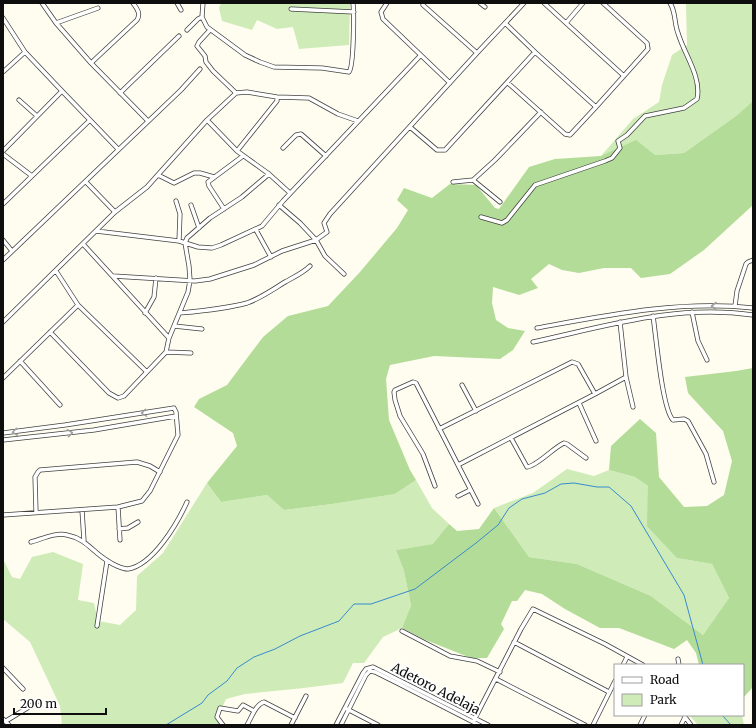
<svg xmlns="http://www.w3.org/2000/svg" width="756" height="728" font-family="Merriweather,serif">
<style>
.green{fill:#cfebb8}
.forest{fill:#b2dc97}
.lines{fill:none;stroke-linecap:round;stroke-linejoin:round}
.stream{stroke:#388bd0;stroke-width:1}
.minor-casing{stroke:#414141;stroke-width:5}
.minor{stroke:#fff;stroke-width:3.5}
.oneway{stroke:#9f9f9f}
.labels{text-anchor:middle;stroke-width:4;stroke-linejoin:round;paint-order:stroke}
.street-label{font-size:13px;fill:#0e0e0e;stroke:#fff}
</style>
<rect width="100%" height="100%" fill="#fffdef"/>
<path class="green" d="M221 3H350L349 45 299 49 293 27 277 29 257 20 252 30 222 21 219 8Z
M687 3H753V101L736 116 684 153 655 155 601 156 633 119 659 102 662 85 672 55 687 45 686 5Z
M567 469 594 476 609 470 635 477 648 486 677 558 712 564 729 598 703 635 651 596 577 564 529 557 494 508 533 493Z
M416 480 432 508 449 524 434 544 396 550 404 571 411 607 402 628 383 637 364 663H353L343 683 304 688 245 694 226 699 217 719 223 725H62L60 706 30 642 3 619V559L12 577 20 579 32 557 53 552 83 564 78 600 94 603 98 621 120 625 136 610 137 576 163 553 207 483 221 502 267 495 284 510 332 504 395 494Z
M689 715H742L744 725H698Z"/>
<path class="forest" d="M753 101V205L704 250 670 274 641 278 631 268H604L579 273 562 270 549 264 531 279 538 288 519 295 493 287 492 303 496 320 508 328 525 331 513 350 500 359 434 356 390 365 386 379 389 420 410 470 416 480 395 494 332 504 284 510 267 495 221 502 207 483 237 446 233 433 194 407 199 399 227 385 263 337 288 316 328 306 360 272 397 228 408 210 397 200 404 188 432 198 450 184 476 185 495 208 499 209 529 167 555 159 601 156 636 140 655 155 684 153 736 116Z
M753 368V687L743 698V665H699L696 653 687 640 674 649 619 628H600L565 609 542 594 525 590 517 601H512L501 624 504 629 487 658H471L423 639 402 628 411 606 404 571 396 550 433 544 449 524 457 531 479 529 494 508 529 557 577 564 651 596 703 635 729 598 712 564 677 558 647 526 648 486 635 477 609 470 611 446 640 419 656 433 659 477 684 507 707 506 724 495 732 461 723 431 688 393 685 377 736 371Z"/>
<g class="lines">
<path class="stream" d="M722 715 731 725
M166 725 202 703 208 695 227 681 237 668 254 657 275 649 300 636 339 621 354 604H371L415 589 476 543 498 525 509 508 522 499 545 493 561 484 574 483 597 487H609L631 506 684 595 703 665"/>
<defs>
<path id="minor" d="M42 3 56 23 91 63 148 121
M177 3 181 10
M203 3 202 17 207 27 245 55 260 62 274 67 322 68 349 72C354 66 354 13 353 3
M387 3 381 12 383 19 450 83
M480 3 485 7
M544 3 624 76
M423 5 477 53
M291 9 354 12
M3 18 25 52 62 91 118 149
M56 23 98 8
M505 23 535 52 596 107
M566 23 583 3
M187 30 198 19 202 17
M210 30 199 42 197 46 205 56 206 62 213 71 236 93
M91 63 137 20C141 13 137 9 133 3
M3 72 25 52
M508 83 565 134 570 135 596 107 648 49 647 43 603 3
M120 93 179 36
M19 100 37 116
M207 120 237 151 269 174 290 193
M410 127 437 150H445L535 52
M283 148 296 135 301 134 326 156
M3 151 62 91
M237 151 277 101V97
M3 154 32 176
M158 175 174 183 194 173H200L214 177
M473 180 500 202
M86 182 115 212
M453 182 473 180 495 160 541 112
M176 201 180 214 179 241
M3 204 90 120
M191 205 199 228
M279 205 300 223 316 240 325 256 344 274
M224 209 209 186 208 182 243 156
M481 217 502 223 507 220 535 185 605 161 612 158 620 148 618 141 627 135 645 116 684 108 697 99C702 77 684 54 678 33 674 23 676 12 670 3
M256 230 271 257
M96 231 179 241 198 247 212 248 221 245 262 226 283 201 420 56
M3 240 12 251
M3 260 181 90 200 69
M56 271 78 305 147 372
M113 276 195 281 210 279 254 265 282 251 316 240 327 232 324 223 330 214 477 53 524 3
M735 306 737 291 746 264 748 262 753 260
M692 312 698 341 707 360
M145 313 154 297 156 278
M180 313C202 311 225 309 247 303 261 298 272 290 285 282 294 277 303 273 310 266
M653 316C656 335 662 409 673 420L684 419 688 421 706 454 714 482
M3 322 115 212 147 187 207 120 236 93 247 92 277 97 309 98 338 114 358 121
M620 322 626 377 633 407
M174 326 202 329
M537 328C608 315 681 300 753 308
M50 332 109 393 118 398 124 396 166 352 169 338 83 244
M169 338 188 292 190 280 189 266 185 243 187 238 210 218 242 197 269 174
M533 342C607 326 676 304 753 315
M166 352 191 353
M20 361 60 405
M3 378 78 305
M462 385 476 411
M579 403 596 441
M439 429 572 362 578 364 595 394
M3 433 65 425 174 408 176 412 178 435 150 491 142 501 118 507 3 515
M511 438 527 467C537 466 553 448 564 443L567 444 586 458
M3 440 94 430 176 416
M458 465 595 394 626 377
M435 486 423 454 400 416 395 400 394 392 395 390 413 382 416 383 478 504
M458 496 470 490
M118 507 120 540
M82 510 84 541
M36 512 35 477 38 472 40 470 137 462 150 466 160 472
M119 529 128 528 138 522
M31 542C42 539 56 532 67 535 87 539 92 552 108 561 112 564 122 569 128 569 153 565 177 524 187 502
M97 626 107 561
M402 631 450 656 477 661 500 672
M514 642 609 692
M678 659 679 665
M623 665 627 657
M3 668 23 689
M496 679 585 725
M347 709 378 725
M685 717 691 725
M3 719 9 725
M6 721 37 702
M473 722 521 629 533 609 605 644 643 665
M223 725 217 717 220 708 238 711 243 705 254 711
M247 725C252 717 255 705 264 702L295 718
M291 725 306 696
M336 725 363 673 366 669 373 667 488 725
M341 725 366 675 370 671 375 672 397 683 479 725
M593 725 615 681
M640 725 645 715
M681 725 685 717 684 715"/>
</defs>
<use href="#minor" class="minor-casing"/>
<use href="#minor" class="minor"/>
</g>
<defs><path id="oneway-chevron" d="M-2-3.5L2.5 0L-2 3.5" fill="none" stroke-width="1.6" stroke-linecap="round" stroke-linejoin="round"/></defs>
<g class="oneway">
<use href="#oneway-chevron" transform="translate(714 306) rotate(-180)"/>
<use href="#oneway-chevron" transform="translate(144 413) rotate(171)"/>
<use href="#oneway-chevron" transform="translate(15 432) rotate(173)"/>
<use href="#oneway-chevron" transform="translate(70 433) rotate(-7)"/>
</g>
<g class="labels">
<g class="street-label">
<text transform="translate(436 688) rotate(27)" y="5">Adetoro Adelaja</text>
</g>
</g>
<rect width="756" height="728" fill="none" stroke="#0e0e0e" stroke-width="8"/>
<rect x="614" y="664" width="130" height="52" fill="#ffffff" stroke="#9f9f9f"/>
<rect x="622" y="677" width="20" height="6" fill="#ffffff" stroke="#9f9f9f"/>
<text x="650" y="684" font-size="12" fill="#0e0e0e">Road</text>
<rect x="622" y="694" width="20" height="12" fill="#cfebb8" stroke="#9f9f9f"/>
<text x="650" y="704" font-size="12" fill="#0e0e0e">Park</text>
<path d="M14 708v6h92v-6" fill="none" stroke="#0e0e0e" stroke-width="2"/>
<text x="20" y="708" font-size="12" fill="#0e0e0e" stroke="#ffffff" stroke-width="3" paint-order="stroke">200 m</text>
</svg>
